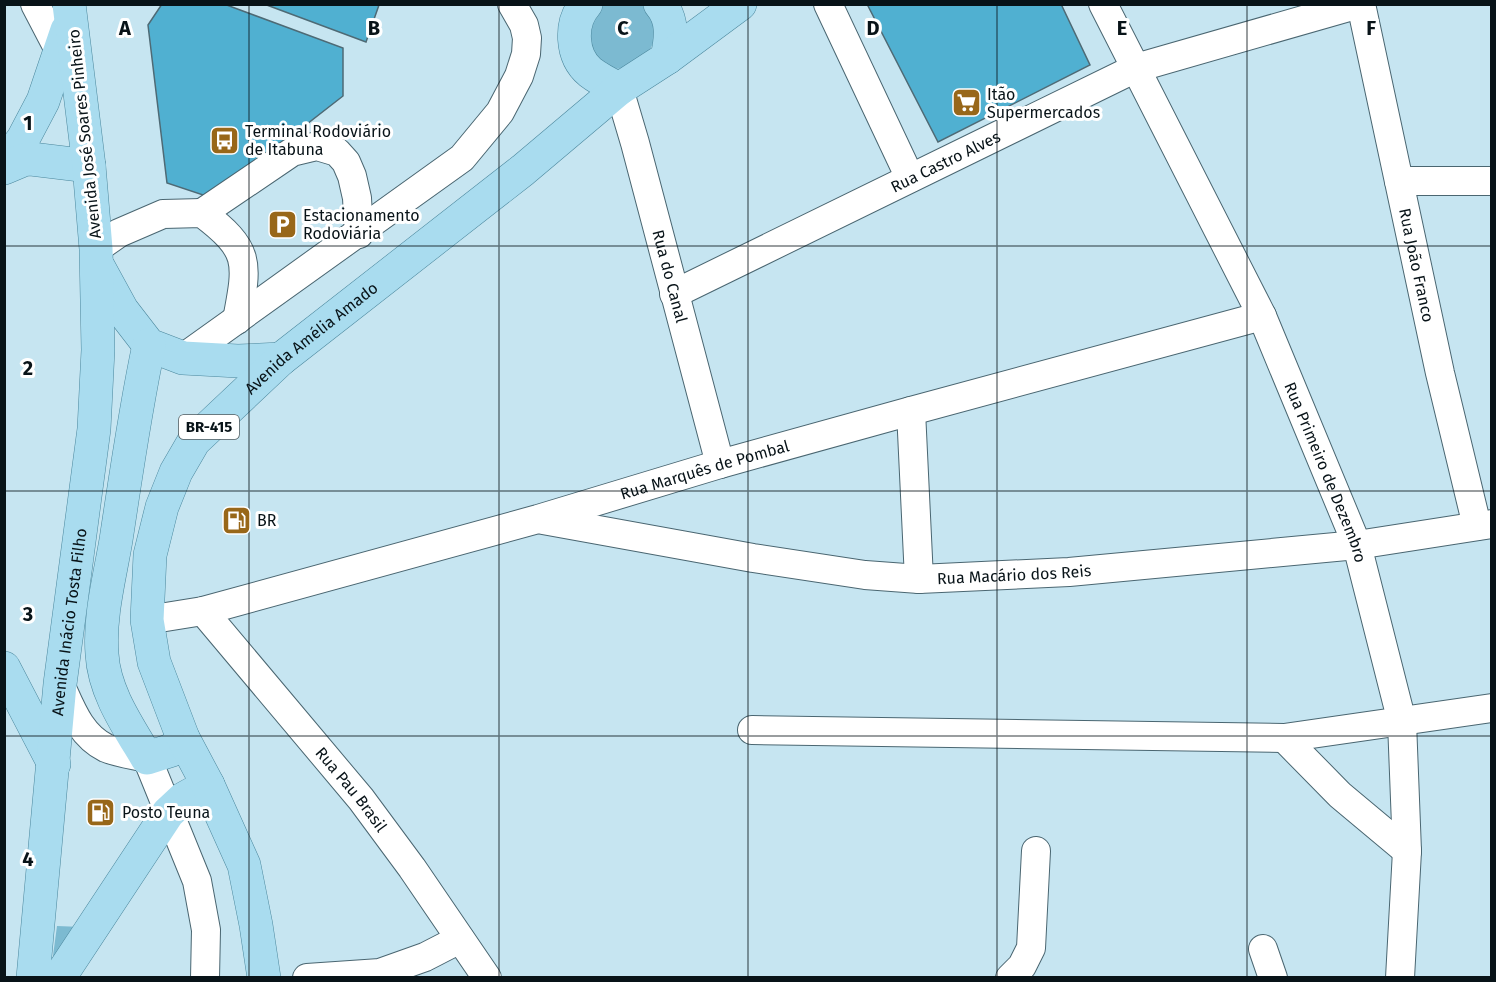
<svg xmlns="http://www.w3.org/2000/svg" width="1496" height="982" font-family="'Fira Sans',sans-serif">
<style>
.green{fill:#7cbad1}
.building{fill:#50b0d1;stroke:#4e6a75;stroke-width:1.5}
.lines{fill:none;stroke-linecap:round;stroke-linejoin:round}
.minor-casing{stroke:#4a6671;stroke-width:30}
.major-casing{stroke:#4b879d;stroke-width:34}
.minor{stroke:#fff;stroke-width:28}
.major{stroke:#a9dcef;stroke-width:33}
.grid{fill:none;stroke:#081318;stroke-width:1.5;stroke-opacity:0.55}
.labels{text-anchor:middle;stroke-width:6;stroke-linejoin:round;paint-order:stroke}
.shield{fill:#fff;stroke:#525a5d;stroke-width:1.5}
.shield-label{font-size:15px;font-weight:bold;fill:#081318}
.poi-label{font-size:16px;fill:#081318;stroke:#fff;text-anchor:start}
.street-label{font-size:16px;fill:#081318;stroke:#fff}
.grid-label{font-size:20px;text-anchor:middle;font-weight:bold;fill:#081318;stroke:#fff;stroke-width:6;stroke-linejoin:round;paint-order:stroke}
</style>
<rect width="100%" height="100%" fill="#c6e5f1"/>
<path class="green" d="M597 5H643C679 35 630 89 598 61 591 54 588 36 585 26Z
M57 926 82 927 50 978Z"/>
<path class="building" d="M162 4H224L343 48V96L212 198 167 183 148 25Z
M264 4H376L379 5 366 42Z
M867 4H1061L1090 65 938 142Z"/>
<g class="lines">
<defs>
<g id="minor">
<path d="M35 4 59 50"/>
<path d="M828 4 910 178"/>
<path id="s1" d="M1103 4 1262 316 1357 545 1402 722 1407 851 1400 978"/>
<path id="s2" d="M1361 4 1440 373 1477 526"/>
<path id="s3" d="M619 89 635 143 720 464"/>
<path d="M1399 181H1492"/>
<path d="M202 213 292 152 317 146 337 152 346 162 352 176 357 198 359 234"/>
<path d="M96 249 119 233 163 214 202 213C251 250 248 262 237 320"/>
<path id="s4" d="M674 294 1136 68 1359 4"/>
<path d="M183 358 462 158 500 112 519 76 526 54 527 38 524 25 512 4"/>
<path d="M911 411 919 579"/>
<path id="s5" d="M543 520 753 558 865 575 919 579 1069 572 1357 545 1492 524"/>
<path id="s6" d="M203 611 361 799 412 868 487 978"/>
<path id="s7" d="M147 620 203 611 538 519 720 464 911 411 1262 316"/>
<path d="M60 684C71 708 80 735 106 748 118 753 134 755 147 758L197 881 206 930 205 978"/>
<path d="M752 730 1284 738 1492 708"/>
<path d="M1284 738 1340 795 1407 851"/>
<path d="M1263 949 1273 978"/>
<path d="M307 978 380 973 425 957 460 939"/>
<path d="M1010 978 1022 966 1031 948 1036 851"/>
</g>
<g id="major">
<path d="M586 4C569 23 571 56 590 72 599 79 609 84 619 89"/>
<path d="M660 4C674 20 671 39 667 58"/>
<path d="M4 164 23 139 43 101 67 30"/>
<path d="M4 168 23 160 31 159 89 166"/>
<path d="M99 268 122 310 149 345 183 358 238 361 281 359"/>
<path d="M149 345C135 410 126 475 116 540 110 576 99 616 102 654 104 692 128 726 147 758L172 750 183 738"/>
<path d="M4 668 54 764"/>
<path id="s8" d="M33 978 60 684 94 429 98 350 96 249 89 166 69 4"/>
<path d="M59 978 168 813 183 799 208 785"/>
<path id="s9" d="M264 978 256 925 244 865 208 785 183 738 154 662 147 620 150 555 162 507 176 472 194 441 281 359 523 170 619 89 667 58 740 4"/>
</g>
</defs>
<use href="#minor" class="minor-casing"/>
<use href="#major" class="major-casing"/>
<use href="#minor" class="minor"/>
<use href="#major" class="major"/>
</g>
<path class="grid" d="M249 4V978M499 4V978M748 4V978M997 4V978M1247 4V978M4 246H1492M4 491H1492M4 736H1492"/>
<defs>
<symbol id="supermarket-square" viewBox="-11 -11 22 22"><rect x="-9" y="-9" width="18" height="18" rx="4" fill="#986719" stroke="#fff"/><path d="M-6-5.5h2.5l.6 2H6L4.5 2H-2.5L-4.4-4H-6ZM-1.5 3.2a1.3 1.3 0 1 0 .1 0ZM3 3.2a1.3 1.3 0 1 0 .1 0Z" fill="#fff"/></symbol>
<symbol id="bus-square" viewBox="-11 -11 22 22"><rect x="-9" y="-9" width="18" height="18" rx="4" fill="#986719" stroke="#fff"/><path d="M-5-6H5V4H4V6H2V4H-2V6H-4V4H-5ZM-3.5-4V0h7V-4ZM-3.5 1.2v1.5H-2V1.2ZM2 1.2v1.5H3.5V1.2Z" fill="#fff"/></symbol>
<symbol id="parking-square" viewBox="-11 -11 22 22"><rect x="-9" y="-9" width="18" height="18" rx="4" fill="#986719" stroke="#fff"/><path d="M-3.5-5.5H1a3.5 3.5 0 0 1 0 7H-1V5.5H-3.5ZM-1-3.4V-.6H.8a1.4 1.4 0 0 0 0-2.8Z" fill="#fff"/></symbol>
<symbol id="fuel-square" viewBox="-11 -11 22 22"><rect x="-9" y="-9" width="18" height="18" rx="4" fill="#986719" stroke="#fff"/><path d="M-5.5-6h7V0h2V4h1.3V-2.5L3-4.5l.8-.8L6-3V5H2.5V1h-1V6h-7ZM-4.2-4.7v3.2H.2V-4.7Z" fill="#fff"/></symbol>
</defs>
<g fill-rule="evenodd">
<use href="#supermarket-square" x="950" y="86" width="33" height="33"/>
<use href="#bus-square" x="208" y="124" width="33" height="33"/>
<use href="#parking-square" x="266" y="208" width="33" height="33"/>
<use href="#fuel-square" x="220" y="504" width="33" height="33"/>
<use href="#fuel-square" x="84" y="796" width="33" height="33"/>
</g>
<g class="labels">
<rect class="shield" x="179" y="415" width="60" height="24" rx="4.5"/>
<g class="shield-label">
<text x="209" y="432">BR-415</text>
</g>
<g class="poi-label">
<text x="987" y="100">Itão<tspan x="987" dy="18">Supermercados</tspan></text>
<text x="245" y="137">Terminal Rodoviário<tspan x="245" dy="18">de Itabuna</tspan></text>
<text x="303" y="221">Estacionamento<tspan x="303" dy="18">Rodoviária</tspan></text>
<text x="257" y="526">BR</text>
<text x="122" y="818">Posto Teuna</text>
</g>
<g class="street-label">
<text transform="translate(84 134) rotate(-96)" y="6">Avenida José Soares Pinheiro</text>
<text dy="6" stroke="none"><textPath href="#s4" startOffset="302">Rua Castro Alves</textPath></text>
<text dy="6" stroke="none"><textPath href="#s2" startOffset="267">Rua João Franco</textPath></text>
<text dy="6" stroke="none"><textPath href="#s3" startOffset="194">Rua do Canal</textPath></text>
<text dy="6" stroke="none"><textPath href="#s9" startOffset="724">Avenida Amélia Amado</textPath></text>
<text dy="6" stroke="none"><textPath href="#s7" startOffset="578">Rua Marquês de Pombal</textPath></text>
<text dy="6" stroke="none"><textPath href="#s1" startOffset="519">Rua Primeiro de Dezembro</textPath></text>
<text dy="6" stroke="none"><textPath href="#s5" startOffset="476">Rua Macário dos Reis</textPath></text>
<text dy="6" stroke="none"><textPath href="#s8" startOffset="358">Avenida Inácio Tosta Filho</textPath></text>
<text dy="6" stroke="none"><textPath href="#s6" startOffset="232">Rua Pau Brasil</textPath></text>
</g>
</g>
<g class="grid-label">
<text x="125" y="35">A</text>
<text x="374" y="35">B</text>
<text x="623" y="35">C</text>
<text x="873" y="35">D</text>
<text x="1122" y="35">E</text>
<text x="1371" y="35">F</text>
<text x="28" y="130">1</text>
<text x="28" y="375">2</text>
<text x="28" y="621">3</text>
<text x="28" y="866">4</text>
</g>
<rect width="1496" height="982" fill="none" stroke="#081318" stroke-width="12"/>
</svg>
